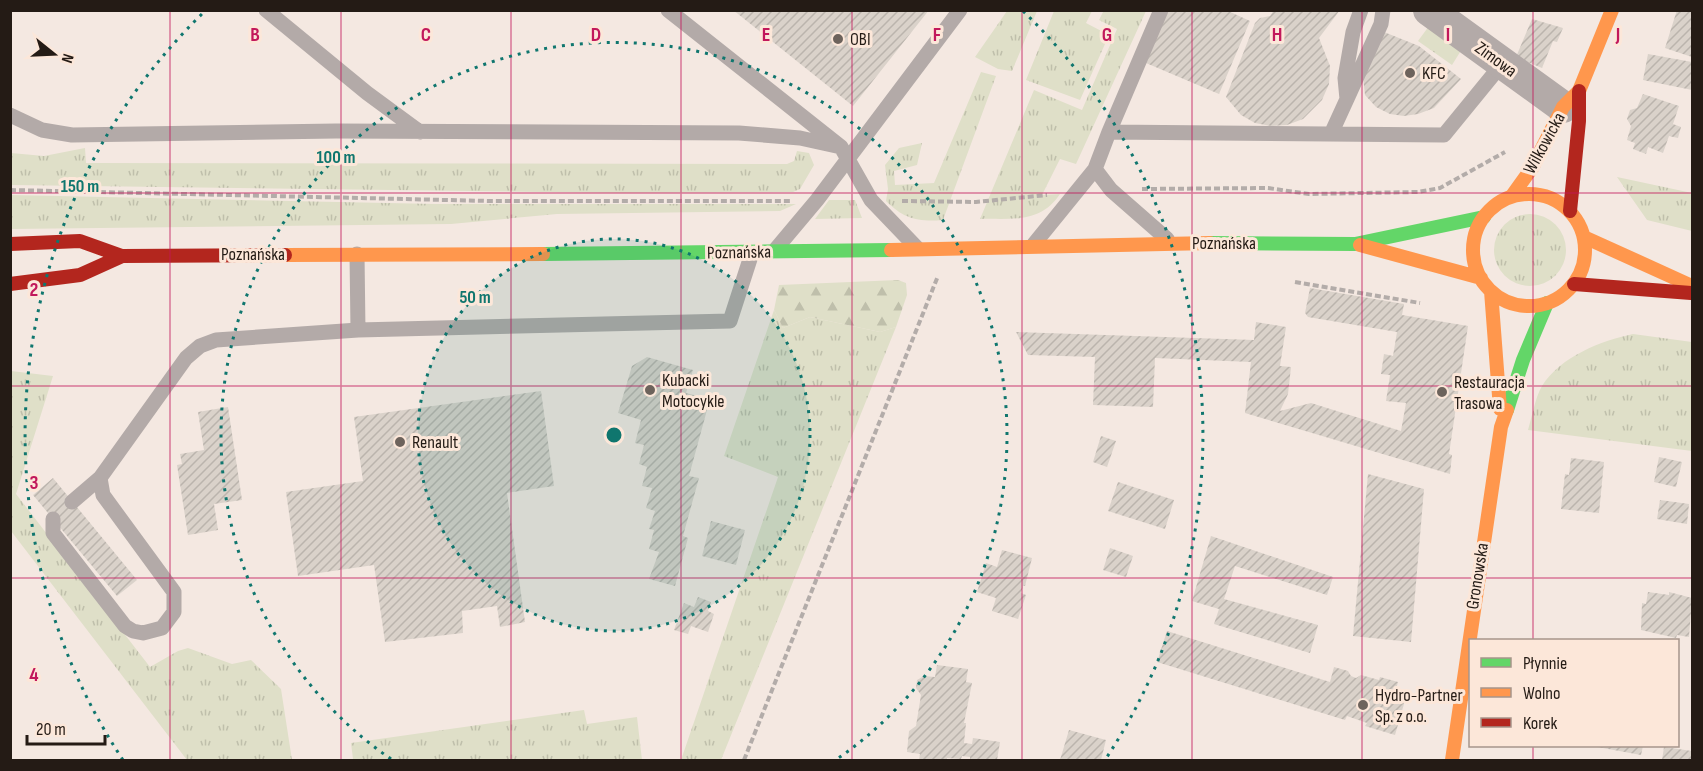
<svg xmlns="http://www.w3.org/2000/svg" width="1703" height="771" font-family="'Sofia Sans Condensed',sans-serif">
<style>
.grass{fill:url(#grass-tufts)}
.forest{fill:url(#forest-firs)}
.building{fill:url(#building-hatch)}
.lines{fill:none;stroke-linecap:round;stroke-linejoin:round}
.path{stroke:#b3aca9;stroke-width:4;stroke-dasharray:6 3;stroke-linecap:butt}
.lane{stroke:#b3aaa8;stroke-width:15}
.street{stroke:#b3aaa8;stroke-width:32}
.fast{stroke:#63d668;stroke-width:14}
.slow{stroke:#ff974d;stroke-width:14}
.jam{stroke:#b3261e;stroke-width:14}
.grid{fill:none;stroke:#c2185b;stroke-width:1.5;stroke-opacity:0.55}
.ring{fill:none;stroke:#0f766e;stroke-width:3;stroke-dasharray:3 6}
.poi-dot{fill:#6d635c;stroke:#fce7d9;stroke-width:2}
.labels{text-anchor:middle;stroke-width:6;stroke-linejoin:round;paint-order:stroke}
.poi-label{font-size:18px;fill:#241b15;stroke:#fce7d9;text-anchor:start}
.street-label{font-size:18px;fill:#241b15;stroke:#fce7d9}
.grid-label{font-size:20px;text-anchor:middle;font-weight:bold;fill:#c2185b;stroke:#fce7d9;stroke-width:6;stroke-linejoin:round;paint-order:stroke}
.centre{fill:#0f766e;stroke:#fce7d9;stroke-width:3}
.ring-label{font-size:18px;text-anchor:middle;font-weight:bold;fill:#0f766e;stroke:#fce7d9;stroke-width:6;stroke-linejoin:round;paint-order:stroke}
</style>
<defs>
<pattern id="grass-tufts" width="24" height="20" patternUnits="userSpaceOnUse" patternTransform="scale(1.5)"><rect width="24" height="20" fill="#dfdfc8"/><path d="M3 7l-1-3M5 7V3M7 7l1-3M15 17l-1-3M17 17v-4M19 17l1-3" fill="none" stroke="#bfbfab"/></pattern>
<pattern id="forest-firs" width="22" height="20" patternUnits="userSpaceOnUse" patternTransform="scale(1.5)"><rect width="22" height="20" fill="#dfdfc8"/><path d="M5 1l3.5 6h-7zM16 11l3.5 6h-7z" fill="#bfbfab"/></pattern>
<pattern id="building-hatch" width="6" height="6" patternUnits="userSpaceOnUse" patternTransform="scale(1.5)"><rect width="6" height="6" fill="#dad2ca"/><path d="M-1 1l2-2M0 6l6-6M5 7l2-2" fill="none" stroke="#bbb4ad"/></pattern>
</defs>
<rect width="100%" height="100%" fill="#f4e8e1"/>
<path class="grass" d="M1104 10 1146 11 1076 164 1060 159 1042 195 1060 194C1040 224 1012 218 980 219L1034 90 1082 110 1117 29 1099 20Z
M1007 11H1037L1012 71 998 69 975 57Z
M1054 11H1092L1086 23 1109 35 1080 100 1026 80Z
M1429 26 1462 49 1452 65 1418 41Z
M981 72 996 76 943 220C918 222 904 219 886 201L888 189 885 165 899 148 922 143 917 165 894 171 895 185 934 183Z
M85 148 86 163 787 164 794 161 797 151 809 153 814 165 800 189 793 192 619 193 11 185V153L44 156Z
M1617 177 1692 193V231L1647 220Z
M11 195 436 204H796L780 211 557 214 451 224 11 229Z
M829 200H855L862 218 815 219Z
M1494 250a36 36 0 1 1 72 0a36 36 0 1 1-72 0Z
M774 310 783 328 810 317 880 332 896 327 721 760H681L778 477 724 456Z
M1633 334 1692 342V451L1528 430C1532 417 1535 398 1542 386 1561 356 1601 341 1633 334Z
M11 371 53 376 16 494 150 667 178 651 188 648 232 664 251 660 281 689 292 760H187L11 531Z
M584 710 587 724 637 717 642 760H331L353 759 351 743Z"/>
<path class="forest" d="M898 280 906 283 907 295 896 327 880 332 810 317 783 328 774 310 779 285Z"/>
<path class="building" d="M733 10H929L853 106Z
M1168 10H1226L1250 21 1219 94 1146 63Z
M1274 10H1340L1319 38 1330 66 1329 84 1322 100 1303 119 1287 125 1271 126 1255 123 1241 115 1226 97 1255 23 1260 18 1270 16Z
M1677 10 1692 12V57L1665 48Z
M1532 19 1563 28 1557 42 1553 41 1542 68 1516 57Z
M1384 32 1419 46 1461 79 1434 108 1418 114 1404 116 1390 114 1376 107 1365 95 1363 77Z
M1648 54 1692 62V90L1643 80Z
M1643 94 1679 106 1673 124 1681 127 1678 138 1669 136 1663 153 1648 147 1646 154 1633 149 1635 143 1627 140 1631 126 1627 119 1630 110 1637 108Z
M1310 288 1404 304 1402 315 1468 326 1449 454 1452 455 1450 474 1245 413 1251 362 1155 358 1153 407 1093 405 1095 357 1028 355 1016 332 1254 340 1256 322 1286 327 1280 366 1291 367 1288 394 1280 411 1311 403 1401 431 1406 403 1386 401 1390 375 1381 374 1384 354 1393 356 1397 332 1308 317 1305 313Z
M647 357 693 370 686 393 710 399 689 476 699 478 683 536 688 538 675 586 649 579 659 552 649 549 654 530 649 529 655 511 646 508 652 488 642 486 647 467 639 464 644 445 635 443 641 420 618 413 632 366Z
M541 391 554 486 507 493 525 622 500 627 497 606 462 611 463 633 385 642 374 565 298 576 286 492 363 481 354 417Z
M228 407 242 500 214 504 218 530 188 535 177 465 182 464 180 454 204 450 198 412Z
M1101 436 1116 441 1107 467 1093 462Z
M1659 457 1682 462 1676 487 1654 482Z
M1571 458 1604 462 1599 513 1561 509 1565 474 1569 475Z
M1368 474 1424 489 1411 642 1353 636Z
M53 478 137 580 117 596 33 495Z
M1118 482 1174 500 1165 529 1108 511Z
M1660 500 1689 504 1687 524 1657 519Z
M711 521 745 530 736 565 702 556Z
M1211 536 1333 577 1327 595 1235 566 1224 599 1318 625 1310 653 1214 624 1219 609 1192 601Z
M1110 548 1133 556 1126 577 1103 570Z
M1002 550 1032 558 1025 586H1023L1021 593 1026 595 1018 619 992 611 996 598 977 592 986 563 997 567Z
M1648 592 1669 595V592L1692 598 1689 637 1677 635 1676 638 1641 630 1642 603 1646 604Z
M698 597 711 602 708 611 714 614 708 632 691 626 688 634 674 630 684 603 694 607Z
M1167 631 1330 682 1334 667 1348 671 1351 676 1356 678 1361 675 1379 680 1380 677 1398 682 1395 693 1406 697 1395 735 1365 726 1367 723 1347 716 1345 720 1157 662Z
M937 665 968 669 966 682 972 683 964 723H966L964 743 972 744 973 738 1000 742 997 760H970V757L962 756 961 759 947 758V760H919L920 754 907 752 909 731 916 726 921 695 916 688 917 680 924 676 935 677Z
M1069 730 1106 740 1101 760H1060Z
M1592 746H1643L1641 755Z
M1664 747 1692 751V760H1662Z"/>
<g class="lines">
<path class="path" d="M1142 189 1268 188 1309 194 1418 192 1440 188 1505 152
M10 190 491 201H790
M902 201 976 202 1047 195
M1295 282 1420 303
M744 760 938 276"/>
<path class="lane" d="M266 10 367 93 420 132
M668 10 841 147 871 200 917 248
M1347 99 1381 24 1383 10
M10 115 42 130 72 135 336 131 739 133 800 138 841 147
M1109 132 1161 10
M1331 134 1347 99 1345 78 1353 32 1361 10
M1095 169 1111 190 1167 239
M1034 244 1095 169 1109 132 1444 135 1502 64
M775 250 817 200 960 10
M357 254 358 330
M72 502 100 478 186 358 200 346 216 340 358 330 730 321 752 253
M53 519V533L125 626 133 631 143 633 162 628 174 612V592L103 495 100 478"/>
<path class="street" d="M1429 10 1563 107"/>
<path class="fast" d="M1210 243 1355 244 1484 217
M543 254 891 250
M1507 410 1523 360 1547 303"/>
<path class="slow" d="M1473 250a56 56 0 1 1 112 0a56 56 0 1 1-112 0Z
M1511 197 1532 168 1563 107 1579 91 1612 10
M1584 237 1692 286
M1360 245 1481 278
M891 250 1210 243
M285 255 543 254
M1491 291 1500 409
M1452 760 1501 427 1507 410"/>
<path class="jam" d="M1570 211 1579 121V91
M10 244 80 241 122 256 285 255
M10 284 80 275 122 256
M1574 284 1691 293"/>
</g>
<path class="grid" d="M170 10V760M341 10V760M511 10V760M681 10V760M852 10V760M1022 10V760M1192 10V760M1362 10V760M1533 10V640M10 193H1692M10 386H1692M10 578H1692M1533 746V760"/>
<circle cx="614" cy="435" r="196" fill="#0f766e" fill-opacity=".12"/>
<g class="ring">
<circle cx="614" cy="435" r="196"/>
<path d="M391 759A393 393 0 1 1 837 759"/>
<path d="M123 760A589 589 0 0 1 205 11M1023 11A589 589 0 0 1 1105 760"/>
</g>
<g class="poi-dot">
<circle cx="838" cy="39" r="6"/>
<circle cx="1410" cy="73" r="6"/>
<circle cx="650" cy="390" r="6"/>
<circle cx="1442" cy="392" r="6"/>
<circle cx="400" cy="442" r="6"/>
<circle cx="1363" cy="705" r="6"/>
</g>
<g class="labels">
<g class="poi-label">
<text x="850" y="45">OBI</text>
<text x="1422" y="79">KFC</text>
<text x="662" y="386">Kubacki<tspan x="662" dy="21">Motocykle</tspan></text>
<text x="1454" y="388">Restauracja<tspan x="1454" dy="21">Trasowa</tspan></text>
<text x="412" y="448">Renault</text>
<text x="1375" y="701">Hydro-Partner<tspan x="1375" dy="21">Sp. z o.o.</tspan></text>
</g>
<g class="street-label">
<text transform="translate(1496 59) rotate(36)" y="6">Zimowa</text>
<text transform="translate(1544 143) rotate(-61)" y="6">Wilkowicka</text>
<text x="1224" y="249">Poznańska</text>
<text transform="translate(739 252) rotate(-1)" y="6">Poznańska</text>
<text x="253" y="260">Poznańska</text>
<text transform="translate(1477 576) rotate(-81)" y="6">Gronowska</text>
</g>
</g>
<g class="grid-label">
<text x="255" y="41">B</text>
<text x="426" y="41">C</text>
<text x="596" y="41">D</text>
<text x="766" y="41">E</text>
<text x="937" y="41">F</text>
<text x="1107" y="41">G</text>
<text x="1277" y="41">H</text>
<text x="1448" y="41">I</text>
<text x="1618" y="41">J</text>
<text x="34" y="296">2</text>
<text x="34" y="489">3</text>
<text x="34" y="681">4</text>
</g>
<circle cx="614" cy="435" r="9" class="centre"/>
<g class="ring-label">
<text x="336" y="163">100 m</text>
<text x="80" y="192">150 m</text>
<text x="475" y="303">50 m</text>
</g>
<rect width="1703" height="771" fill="none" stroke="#241b15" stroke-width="24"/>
<rect x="1469" y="639" width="210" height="108" fill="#fce7d9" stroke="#a6958b" stroke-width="1.5"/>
<rect x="1481" y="658" width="30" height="9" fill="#63d668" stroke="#a6958b" stroke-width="1.5"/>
<text x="1523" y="669" font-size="18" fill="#241b15">Płynnie</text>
<rect x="1481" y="688" width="30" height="9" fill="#ff974d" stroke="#a6958b" stroke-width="1.5"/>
<text x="1523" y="699" font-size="18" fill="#241b15">Wolno</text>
<rect x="1481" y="718" width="30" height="9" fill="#b3261e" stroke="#a6958b" stroke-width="1.5"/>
<text x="1523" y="729" font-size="18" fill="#241b15">Korek</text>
<g transform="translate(54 54) rotate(108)" stroke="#fce7d9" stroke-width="4.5" paint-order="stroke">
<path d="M0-4.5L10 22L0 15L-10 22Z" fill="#241b15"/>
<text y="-9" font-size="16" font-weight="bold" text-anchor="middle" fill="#241b15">N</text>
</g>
<path d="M27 735v9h78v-9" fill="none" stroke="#241b15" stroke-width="3"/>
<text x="36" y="735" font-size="18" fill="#241b15" stroke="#fce7d9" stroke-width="4.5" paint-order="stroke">20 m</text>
</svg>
